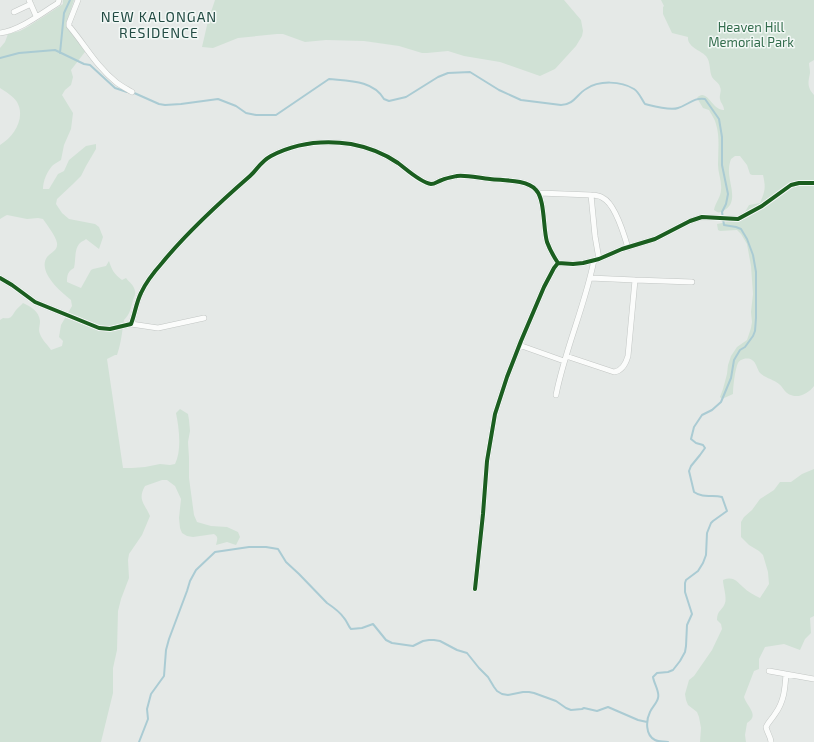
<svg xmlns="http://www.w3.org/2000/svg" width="814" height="742" font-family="'Exo 2',sans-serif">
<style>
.green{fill:#d0e1d5}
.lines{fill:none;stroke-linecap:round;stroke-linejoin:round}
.stream{stroke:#aacbd3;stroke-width:2}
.minor-casing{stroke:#c2c6c4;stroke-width:6}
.minor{stroke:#fbfcfb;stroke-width:5}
.cycleway-casing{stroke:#f3f8f6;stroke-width:6}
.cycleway{stroke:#1b5e20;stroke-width:4}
.labels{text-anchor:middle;stroke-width:3;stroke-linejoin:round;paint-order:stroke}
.park-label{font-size:13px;fill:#336d4d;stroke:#f3f8f6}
.neighbourhood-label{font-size:14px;letter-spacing:1px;fill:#224b43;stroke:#f3f8f6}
</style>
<rect width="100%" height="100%" fill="#e5e9e7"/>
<path class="green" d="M63 0H74L66 24C69 28 72 28 76 31 81 36 85 42 88 48L71 70 73 77 71 85 65 90 62 95 73 113 71 129 64 145 61 160C58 162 54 164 52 166 47 172 43 181 43 189H49L58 174 64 171 69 160 86 146 96 144V149L86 166 81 176 73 184 57 199 56 204 62 213 69 219 95 224 99 227 103 237 99 249 86 239C84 241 82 241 80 243 74 249 76 260 74 268 68 271 67 275 67 282L81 288 91 270 93 269 106 266 109 261C112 270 114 274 122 280L126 278C129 282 134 285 135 291 136 295 134 296 133 300 131 308 130 314 124 320 122 332 121 344 117 355H115L107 359 123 468H132L145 467 160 464 170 465 175 464C182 450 179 428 176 413L180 409 188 414 189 420 190 431 188 442 189 458V478L194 515 197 522 211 526 227 527 238 532 240 537 236 545 227 542 216 545C217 540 219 537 214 534L193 537 187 536 182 533 180 528 179 518 181 499 175 486 167 480H162L145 486C137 500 145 504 150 516L142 535 129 554 128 560 129 578 121 599 118 611 117 650 113 668V693L101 742H0V320L3 318C12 319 11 317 16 310 18 308 21 305 23 303 31 307 39 311 40 321 40 326 38 330 40 334 42 340 48 345 51 350L62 346 63 341 59 337 61 325 72 306 71 300C61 292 37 272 47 257 51 252 58 251 57 243 56 236 47 225 43 219L38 218 27 219 7 215 5 216 0 219V145C14 137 26 118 17 102 13 96 6 92 0 88V48L5 42 8 34 20 31 29 26 63 4Z
M215 0H564L581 20 583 31 582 36 576 46 555 69 540 76 500 62 464 56 448 51 427 53H422L399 46 364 41 326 40 305 42 283 34H277L238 38 213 48 202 47 208 21Z
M661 0H814V60L809 63C809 66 810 69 810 73 808 83 807 87 814 95V386C808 394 797 400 787 393 784 391 782 386 779 384 773 379 765 378 760 373 757 369 756 362 752 360 748 357 740 359 738 363 735 369 733 387 733 394L722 399 720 397 723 389 727 374 728 365 731 356 737 347 747 340 751 328 752 322 751 312 753 294 751 266 747 244 741 234 737 230 720 231 718 230 717 224 727 222 736 221 745 212 749 205 760 203C765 191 766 188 763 175H752L750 174 747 165 740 156H735L731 159C730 162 729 165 729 169 728 183 740 203 723 211 719 213 718 213 714 210 715 203 721 197 721 190 722 181 718 173 718 165 718 151 720 137 716 124 715 119 711 114 709 110L703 108 697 98C707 87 712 111 724 110 724 105 721 104 720 99 719 95 722 91 720 87 719 82 714 81 712 77 709 71 711 62 706 56 700 50 687 47 688 37L672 33 663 14V7L664 6Z
M814 469V616L810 618 811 633 805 639 800 650 784 644 765 647 759 659V669L754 671 744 697C747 707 760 715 747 723L745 735 746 742H700L701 728 699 717 697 712 688 705 686 700 685 694 689 680 694 676 712 650 722 629 721 624 717 620C717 610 723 610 725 603 727 597 723 586 723 580 734 576 736 581 743 587 748 592 754 595 760 598L769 584 768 572 763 555 759 551 749 545 741 537V522L744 517 752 510 760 499 774 490 780 482H791L802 474Z"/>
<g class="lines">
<path class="stream" d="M60 53 64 13 70 0
M0 58 19 53 55 50 84 64 90 65 115 88 127 92
M132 92 159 104 165 105 181 104 218 99 236 106 246 113 256 115H276L329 79C348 81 373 80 384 99L389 101 406 97 438 77 448 73 470 72 499 90 521 100 561 105C574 105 577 94 586 89 599 80 621 81 634 89 639 92 642 100 645 104 653 106 670 111 678 108 688 105 694 97 705 99L719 119 722 137V165L728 194 726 204 722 212 724 225 736 227 741 229 747 239 753 255 756 272V318L755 331 753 336 745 347 740 350 734 360 731 378 721 402 712 410 702 415 694 427 691 439 696 443 703 445 705 448 700 455 691 466 689 471 694 492C704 499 712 494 722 497L727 511 713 521 711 523 707 533 706 555 703 563 698 571 686 580 685 583V592L692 614 687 625 686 646 685 652 680 661 673 670 668 672 657 673 653 677C654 684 660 692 658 698 657 703 652 707 650 712 646 720 645 735 655 740 659 742 664 741 668 742
M139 742 148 719 147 709 151 694 164 676 166 650 169 639 187 591 190 581 196 570 215 552 249 547H266L278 549 286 562 299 574 327 603C333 607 340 612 344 618 347 621 348 626 351 629L362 628 373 624 386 640 392 643 413 646 423 641 429 640H434L440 641 457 650 467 653 479 668 488 677 494 687 497 691 502 694 508 695 523 692H529L534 693 556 701 566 708 571 710 582 709 584 708 597 711 608 707 638 720 647 722"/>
<defs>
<path id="minor" d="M29 0 36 16
M78 0 69 23V26C85 45 97 67 116 82 121 86 127 89 132 92
M14 12 31 4
M0 33C19 31 42 13 58 3L59 0
M539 193 591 195C595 195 599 195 603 198 615 204 624 234 628 248
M591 195 595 236 599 259
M0 278 12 285 35 302 99 328 110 329 131 324C135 314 136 303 141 293 146 282 154 272 162 263 188 231 219 203 250 176 258 169 260 162 271 156 296 143 324 140 351 144 367 147 385 154 398 163 406 169 421 183 431 184 435 184 438 181 442 180 446 178 452 177 457 176 467 175 479 178 490 179 499 180 510 180 520 182 525 183 532 185 536 190 545 199 543 228 547 242 550 250 554 257 558 263L573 264 583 263 599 259 622 249 655 239 690 221 702 217 738 219 762 206 791 185 799 183H814
M590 278 635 280 692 282
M131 324 158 328 204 318
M519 345 564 361
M566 356 614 372C622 371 626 363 628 356L635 280
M556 395C565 349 585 306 594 260
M475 589 483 514 487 461 495 414 507 377 521 341 544 287 554 268 558 263
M769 671 814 679
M771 742C771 737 767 733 766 727 768 722 772 719 775 714 784 702 785 689 786 674"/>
</defs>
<use href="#minor" class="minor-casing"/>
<use href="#minor" class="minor"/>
<defs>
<path id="cycleway" d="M0 278 12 285 35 302 99 328 110 329 131 324C135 314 136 303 141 293 146 282 154 272 162 263 188 231 219 203 250 176 258 169 260 162 271 156 296 143 324 140 351 144 367 147 385 154 398 163 406 169 421 183 431 184 435 184 438 181 442 180 446 178 452 177 457 176 467 175 479 178 490 179 499 180 510 180 520 182 525 183 532 185 536 190 545 199 543 228 547 242 550 250 554 257 558 263L573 264 583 263 599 259 622 249 655 239 690 221 702 217 738 219 762 206 791 185 799 183H814
M475 589 483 514 487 461 495 414 507 377 521 341 544 287 554 268 558 263"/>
</defs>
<use href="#cycleway" class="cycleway-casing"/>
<use href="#cycleway" class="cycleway"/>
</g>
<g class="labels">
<g class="park-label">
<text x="751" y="32">Heaven Hill<tspan x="751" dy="15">Memorial Park</tspan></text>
</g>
<g class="neighbourhood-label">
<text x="159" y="22">NEW KALONGAN<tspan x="159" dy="16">RESIDENCE</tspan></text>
</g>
</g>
</svg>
